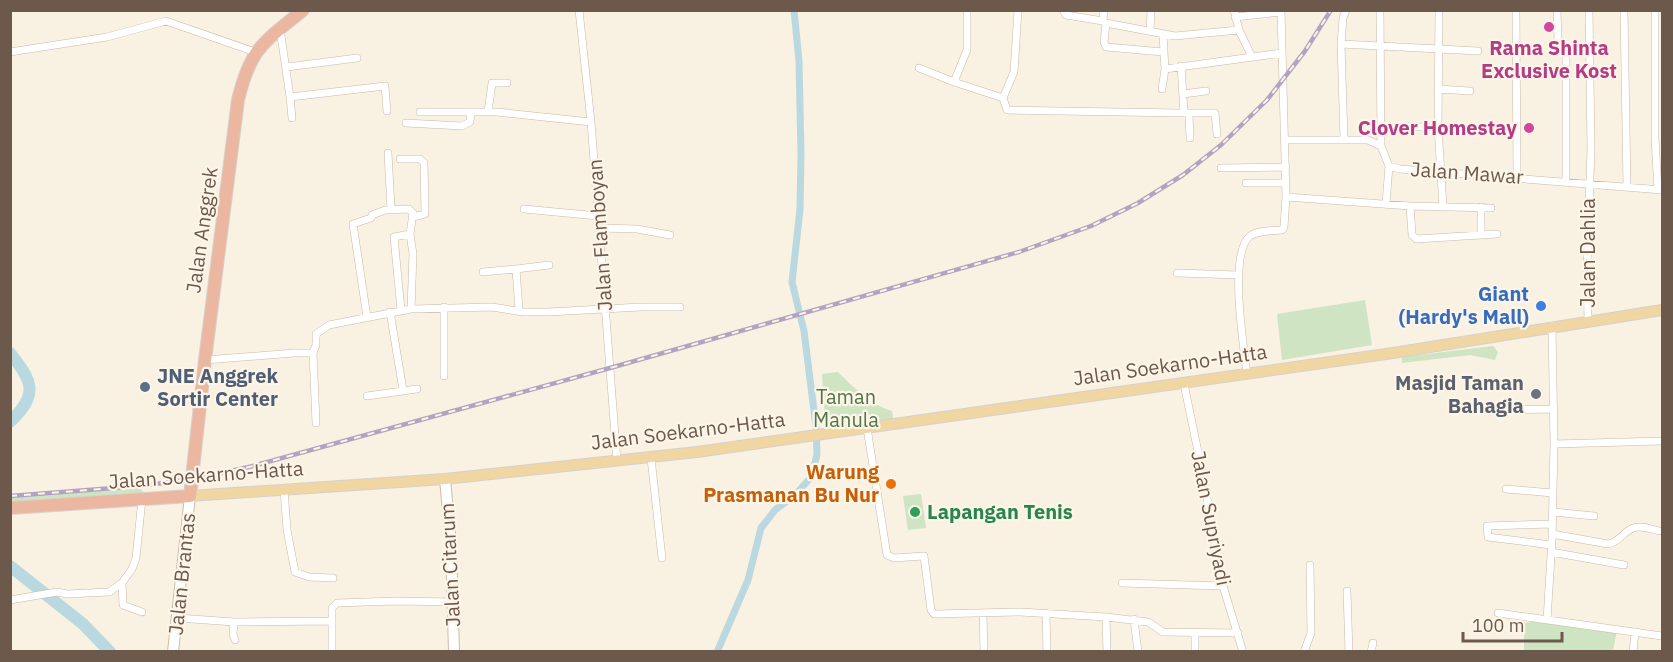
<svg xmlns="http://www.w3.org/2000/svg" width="1673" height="662" font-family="'IBM Plex Sans',sans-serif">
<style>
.green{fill:#cfe4c3}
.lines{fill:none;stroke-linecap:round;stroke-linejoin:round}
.canal{stroke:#bad8df;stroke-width:7}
.river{stroke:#bad8df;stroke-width:12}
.street-casing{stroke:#c7b9ab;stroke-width:8}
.secondary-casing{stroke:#cdbbab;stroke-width:12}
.primary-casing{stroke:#d6d1cd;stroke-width:12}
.highway-casing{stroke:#d6d1cd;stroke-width:14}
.street{stroke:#fff;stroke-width:7}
.secondary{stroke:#fff;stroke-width:10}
.primary{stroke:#f0d6a2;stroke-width:10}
.highway{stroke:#ebb7a1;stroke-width:12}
.rail-casing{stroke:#b4a3c0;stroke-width:4.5}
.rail{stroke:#fcf5e8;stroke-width:2;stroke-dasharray:7;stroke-linecap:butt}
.hotel-dot{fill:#d1479c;stroke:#fcf5e8;stroke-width:2}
.shop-dot{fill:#3f7fe0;stroke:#fcf5e8;stroke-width:2}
.service-dot{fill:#5c6f8a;stroke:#fcf5e8;stroke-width:2}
.worship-dot{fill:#6b7280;stroke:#fcf5e8;stroke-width:2}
.food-dot{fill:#e8710a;stroke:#fcf5e8;stroke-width:2}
.leisure-dot{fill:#2e9e5b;stroke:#fcf5e8;stroke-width:2}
.labels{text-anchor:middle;stroke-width:4.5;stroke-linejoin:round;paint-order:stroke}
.hotel-label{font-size:20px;font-weight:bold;fill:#b23c85;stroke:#fcf5e8}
.street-label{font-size:20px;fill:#6d594c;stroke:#fcf5e8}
.shop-label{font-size:20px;font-weight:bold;fill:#366cbe;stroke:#fcf5e8;text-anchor:end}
.service-label{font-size:20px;font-weight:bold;fill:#4e5e75;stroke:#fcf5e8;text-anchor:start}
.worship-label{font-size:20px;font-weight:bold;fill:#5b616d;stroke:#fcf5e8;text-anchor:end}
.park-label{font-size:20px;fill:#547749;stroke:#fcf5e8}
.food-label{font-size:20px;font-weight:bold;fill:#c56008;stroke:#fcf5e8;text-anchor:end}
.leisure-label{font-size:20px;font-weight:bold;fill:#27864d;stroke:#fcf5e8;text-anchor:start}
</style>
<rect width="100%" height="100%" fill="#f9f1e2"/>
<path class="green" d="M1365 300 1372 345 1282 360 1277 314Z
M1493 346 1498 352 1495 360 1470 355 1402 363V357Z
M838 372C854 388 871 405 892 411L894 424 826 433 822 374Z
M140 487 147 499 11 506V497Z
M921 494 926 528 908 530 903 496Z
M1547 620 1617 630 1613 651H1524V623Z"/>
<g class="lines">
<path class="canal" d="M717 652 748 580 761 528 775 510 796 494 812 476 817 454 816 427 804 331 792 282 800 209 801 154 799 61 794 10"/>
<path class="river" d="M10 353C33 382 39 394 10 422
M10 566 83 624 110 652"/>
<defs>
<path id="street" d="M579 10 591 122 617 461
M1063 10 1066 15 1103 21
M1104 10 1103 21 1106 23 1175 36 1239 30
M1234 10 1239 30 1252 57
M1281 10 1286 197 1410 206 1491 208
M1380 10 1381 146
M1439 10 1438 127 1443 207
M1516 10 1517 177
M1557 10 1558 40 1566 54V181
M1624 10 1627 187
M1655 10V138L1658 190
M1235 17 1281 12
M1106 23 1104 42 1106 47 1163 52
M280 29 290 97 385 86 387 111
M1150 31 1151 10
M1163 34 1165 69 1282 53
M1341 44 1478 51
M10 52 107 37 166 21 255 52
M287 67 357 58
M919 68 954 82 1003 98 1007 110 1179 113H1184L1181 66
M954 82 967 50V10
M1162 89 1165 69
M1438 89 1470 91
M1183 94 1206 91
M290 97 292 118
M1003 98 1014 72 1018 10
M420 112H497L591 122
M488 112 492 83H507
M1184 113H1215L1217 134
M1189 114 1190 138
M406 123 462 126 470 122 471 112
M1404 126 1478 130
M1344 139 1341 44 1343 18 1346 10
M1285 140H1368L1381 146 1389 166 1400 169 1662 190
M388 153 391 209
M400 159H420L424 163 425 214 413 217
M1221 168 1286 167
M1246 183H1286
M1386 203 1389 166
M1410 206 1412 235 1416 239 1497 234
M1481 207V235
M524 209 598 216
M599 228 637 229 670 235
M483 272 516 269
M1177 273 1238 275
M401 310 394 237 410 234
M519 310 516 269 549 265
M390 312 403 390
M367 317 353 224 371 218 372 215 385 210 409 209 413 213 410 234 413 254 411 309
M1588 321 1587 270 1591 148 1589 10
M313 353 316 423
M205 360 294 353H313L316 345V334L329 325 411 309 492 307 523 312H548L641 307H680
M1247 374C1244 348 1228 254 1250 236 1258 230 1272 231 1282 230L1284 227 1286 197
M444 376V307
M1184 384 1203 476 1223 586 1243 652
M367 396 417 389
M1492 410 1554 409
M867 428 887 555 894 558 924 556 931 610 934 614 1020 612 1106 617 1148 622 1163 632 1238 633
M1554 444 1662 441
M651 458 662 558
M284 489 287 530 295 572 309 577 333 578
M1506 489 1553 493
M1553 512 1594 516
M1552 534 1608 544C1620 542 1623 532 1633 528 1641 525 1651 529 1659 531
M1551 545 1488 537 1487 526 1552 524
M1551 552 1624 565
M122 583 123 605 142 612
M1122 583 1223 586
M1347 591 1349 652
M10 600 57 592 67 594 109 592 122 583 132 569 136 558 142 499
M983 613 984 652
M1046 613 1047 652
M1498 613 1662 636
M1106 617 1107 652
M178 618 234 622 332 621
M1134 619 1138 652
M1547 620 1552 540 1554 444 1552 326
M234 622 233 634 235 640
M332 652V608L337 603 396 601 454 602
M1195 652V634
M1304 652 1311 633 1310 565
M1371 652 1373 643
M1633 652 1635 632"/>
<path id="secondary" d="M445 479 451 544 454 652
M173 652 190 496"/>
<path id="primary" d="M190 496 445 479 697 452 1393 353 1662 310"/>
<path id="highway" d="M10 508 190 496 205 360 238 100C251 47 263 43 303 10"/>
</defs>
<use href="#street" class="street-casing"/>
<use href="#secondary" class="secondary-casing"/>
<use href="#primary" class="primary-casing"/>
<use href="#highway" class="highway-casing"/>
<use href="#street" class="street"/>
<use href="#secondary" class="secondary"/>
<use href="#primary" class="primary"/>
<use href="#highway" class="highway"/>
<defs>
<path id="rail" d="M10 496 140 486 193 479 249 467 610 368 1019 252 1091 226 1138 203 1183 175 1221 145 1267 100 1305 51 1331 10"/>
</defs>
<use href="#rail" class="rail-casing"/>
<use href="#rail" class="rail"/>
</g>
<g class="hotel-dot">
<circle cx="1549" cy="27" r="6"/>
<circle cx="1529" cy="128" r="6"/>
</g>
<circle class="shop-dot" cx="1541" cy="306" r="6"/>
<circle class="service-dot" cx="145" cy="387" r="6"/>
<circle class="worship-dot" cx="1536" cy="394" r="6"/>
<circle class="food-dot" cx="891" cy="484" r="6"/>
<circle class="leisure-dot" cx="915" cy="512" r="6"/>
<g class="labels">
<g class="hotel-label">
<text x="1549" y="55">Rama Shinta<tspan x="1549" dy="23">Exclusive Kost</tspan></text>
<text x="1517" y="135" text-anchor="end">Clover Homestay</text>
</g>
<g class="street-label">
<text transform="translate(1467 173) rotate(4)" y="7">Jalan Mawar</text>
<text transform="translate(202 230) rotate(-82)" y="7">Jalan Anggrek</text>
<text transform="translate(600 235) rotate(-94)" y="7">Jalan Flamboyan</text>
<text transform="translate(1588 253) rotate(-90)" y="7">Jalan Dahlia</text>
<text transform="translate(1170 365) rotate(-8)" y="7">Jalan Soekarno-Hatta</text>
<text transform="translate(688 431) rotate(-7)" y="7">Jalan Soekarno-Hatta</text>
<text transform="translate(206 475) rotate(-4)" y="7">Jalan Soekarno-Hatta</text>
<text transform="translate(1211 518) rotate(79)" y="7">Jalan Supriyadi</text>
<text transform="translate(450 565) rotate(-93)" y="7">Jalan Citarum</text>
<text transform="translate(182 574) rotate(-84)" y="7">Jalan Brantas</text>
</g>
<g class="shop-label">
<text x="1529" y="301">Giant<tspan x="1529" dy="23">(Hardy's Mall)</tspan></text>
</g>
<g class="service-label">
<text x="157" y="383">JNE Anggrek<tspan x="157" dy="23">Sortir Center</tspan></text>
</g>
<g class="worship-label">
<text x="1524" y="390">Masjid Taman<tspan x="1524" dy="23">Bahagia</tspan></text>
</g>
<g class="park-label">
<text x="846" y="404">Taman<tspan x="846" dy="23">Manula</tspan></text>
</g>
<g class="food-label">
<text x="879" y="479">Warung<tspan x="879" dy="23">Prasmanan Bu Nur</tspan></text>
</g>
<g class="leisure-label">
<text x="927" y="519">Lapangan Tenis</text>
</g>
</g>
<rect width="1673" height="662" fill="none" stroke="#6d594c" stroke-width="24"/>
<path d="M1463 632v9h99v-9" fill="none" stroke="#6d594c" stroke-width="3"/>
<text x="1472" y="632" font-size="18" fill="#6d594c" stroke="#fcf5e8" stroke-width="4.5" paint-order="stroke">100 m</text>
</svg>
